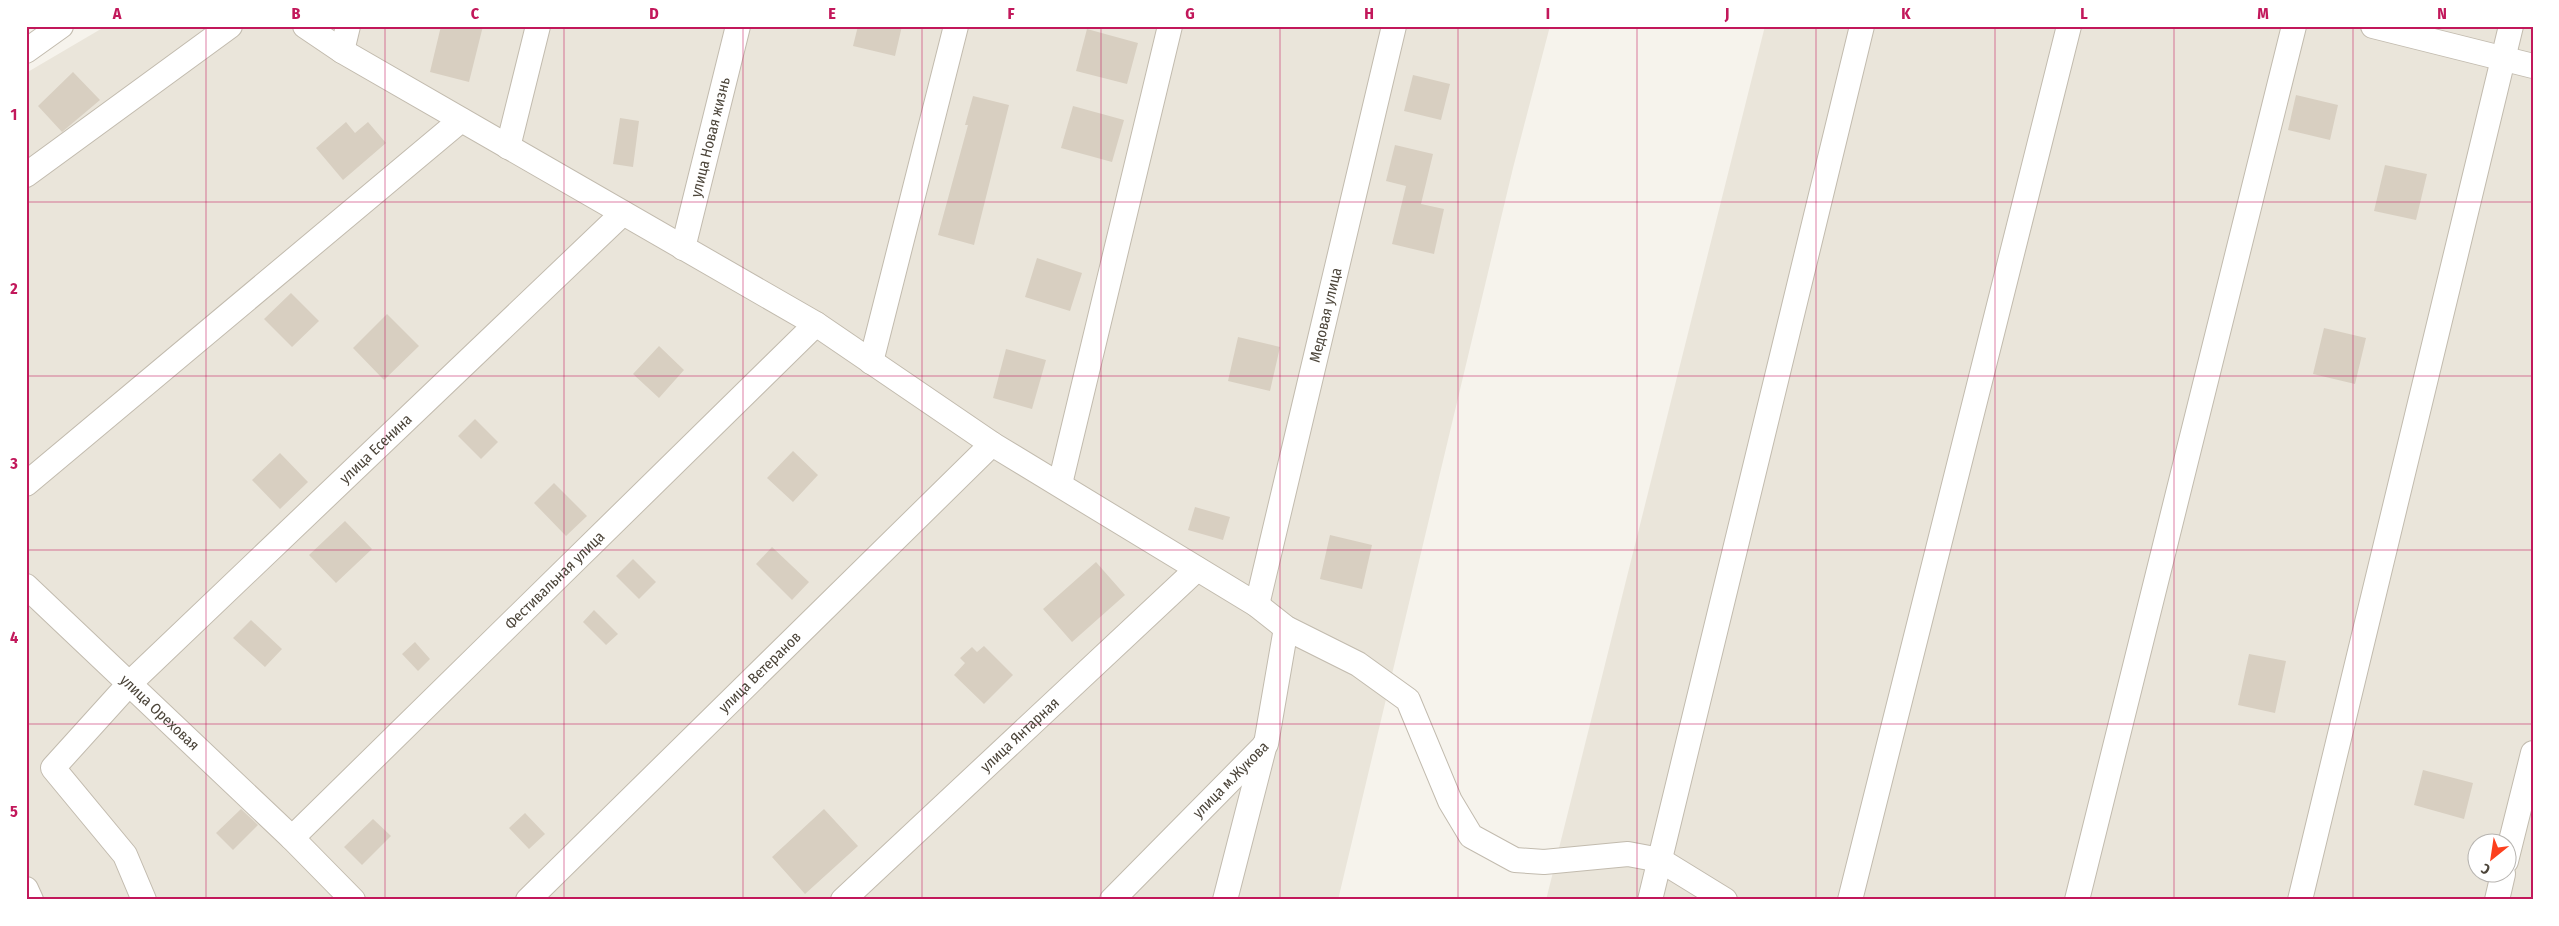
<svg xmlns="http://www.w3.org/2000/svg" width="2559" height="926" font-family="'Fira Sans Condensed',sans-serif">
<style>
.residential{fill:#eae5da;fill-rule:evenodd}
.building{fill:#d8cfc1}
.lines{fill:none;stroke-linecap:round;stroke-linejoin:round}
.minor-casing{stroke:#c2bbae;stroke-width:26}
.minor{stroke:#fff;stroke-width:24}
.grid{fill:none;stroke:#c2185b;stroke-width:1;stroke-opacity:0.55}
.labels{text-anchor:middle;stroke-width:5;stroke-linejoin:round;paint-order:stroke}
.street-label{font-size:15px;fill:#4b4439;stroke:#fff}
.neatline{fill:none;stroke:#c2185b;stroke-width:2}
.grid-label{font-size:16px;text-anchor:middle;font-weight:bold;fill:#c2185b}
</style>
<rect width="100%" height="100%" fill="#f6f3ec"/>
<path class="residential" d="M106 26H1550L1513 168 1338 900H26V73Z
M1765 26H2533V900H1546ZM2476 844H2506V874H2476Z"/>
<path class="building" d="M441 26H483L469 82 430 72Z
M858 26H902L895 56 853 46Z
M1087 29 1138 43 1127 84 1076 71Z
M73 72 100 100 62 132 38 106Z
M1413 75 1450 84 1441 120 1404 111Z
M2296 95 2338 105 2330 140 2288 130Z
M973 96 1009 105 974 245 938 235 968 125H965Z
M1073 106 1124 120 1112 162 1061 148Z
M620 118 639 121 633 167 613 164Z
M346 122 355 133 368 122 386 143 343 180 316 148Z
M1395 145 1433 154 1421 204 1444 209 1434 254 1392 244 1406 186 1386 181Z
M2385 165 2427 174 2416 220 2374 211Z
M1037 258 1082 273 1070 311 1025 297Z
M291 293 319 321 292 347 264 319Z
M387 314 419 346 384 380 353 348Z
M2324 328 2366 338 2355 384 2313 374Z
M1238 337 1280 347 1270 391 1228 381Z
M659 346 684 370 659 398 633 374Z
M1006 349 1046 360 1032 409 993 398Z
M475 419 498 442 481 459 458 436Z
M793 451 818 475 793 502 767 478Z
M280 453 308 482 280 509 252 480Z
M554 483 587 516 566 536 534 503Z
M1195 507 1230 517 1223 540 1188 530Z
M345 521 372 549 336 583 309 555Z
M1330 535 1372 545 1362 589 1320 579Z
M772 547 809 582 792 600 756 564Z
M633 559 656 582 639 599 616 576Z
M1096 562 1125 595 1072 642 1043 609Z
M594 610 618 634 606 645 583 622Z
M251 620 282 649 265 667 233 638Z
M415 642 430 659 418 671 402 654Z
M984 646 1013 675 984 704 954 675 965 663 960 658 972 647 977 652Z
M2249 654 2286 661 2275 713 2238 705Z
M2423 770 2473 783 2464 819 2414 805Z
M241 809 258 825 233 850 216 833Z
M824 809 858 846 805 894 772 857Z
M525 813 545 834 529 849 509 828Z
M373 819 391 836 362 865 344 847Z"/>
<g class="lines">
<defs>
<g id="minor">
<path d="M305 26 342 51 816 324 992 444 1257 605 1286 628 1358 664 1408 700 1450 801 1471 836 1515 860 1544 862 1628 854 1660 860 1725 900"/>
<path d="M2373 26 2533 66"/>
<path d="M26 51 61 26"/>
<path d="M342 51 348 26"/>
<path d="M508 147 538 26"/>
<path d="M26 175 230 26"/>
<path id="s1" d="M683 248 738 26"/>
<path d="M871 362 956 26"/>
<path d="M26 484 461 120"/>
<path d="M1060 484 1170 26"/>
<path id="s2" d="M26 586 292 838 353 900"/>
<path id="s3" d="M1257 605 1394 26"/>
<path id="s4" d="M292 838 816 324"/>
<path d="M2506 861 2533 753"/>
<path d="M26 889 31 900"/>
<path id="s5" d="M144 900 125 855 53 768 129 684 623 213"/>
<path id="s6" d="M528 900 992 444"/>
<path id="s7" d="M843 900 1197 569"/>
<path id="s8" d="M1112 900 1266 744 1286 628"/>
<path d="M1225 900 1265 744"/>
<path d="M1650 900 1862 26"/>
<path d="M1850 900 2069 26"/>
<path d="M2077 900 2294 26"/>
<path d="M2300 900 2511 26"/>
<path d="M2497 900 2503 874"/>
</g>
</defs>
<use href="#minor" class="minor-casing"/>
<use href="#minor" class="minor"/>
</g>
<path class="grid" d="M206 26V900M385 26V900M564 26V900M743 26V900M922 26V900M1101 26V900M1280 26V900M1458 26V900M1637 26V900M1816 26V900M1995 26V900M2174 26V900M2353 26V900M26 202H2533M26 376H2533M26 550H2533M26 724H2533"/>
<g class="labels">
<g class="street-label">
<text dy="5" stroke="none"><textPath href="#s1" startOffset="114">улица Новая жизнь</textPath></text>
<text dy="5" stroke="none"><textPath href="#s3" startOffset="298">Медовая улица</textPath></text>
<text dy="5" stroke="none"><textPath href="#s5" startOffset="616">улица Есенина</textPath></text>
<text dy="5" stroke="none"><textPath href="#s4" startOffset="368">Фестивальная улица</textPath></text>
<text dy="5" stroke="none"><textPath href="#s6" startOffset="325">улица Ветеранов</textPath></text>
<text dy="5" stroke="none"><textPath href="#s2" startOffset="184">улица Ореховая</textPath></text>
<text dy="5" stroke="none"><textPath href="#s7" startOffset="242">улица Янтарная</textPath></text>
<text dy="5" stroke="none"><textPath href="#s8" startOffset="169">улица м.Жукова</textPath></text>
</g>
</g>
<rect width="2559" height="926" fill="none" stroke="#ffffff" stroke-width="55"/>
<g transform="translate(2492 858) rotate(210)"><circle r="24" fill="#ffffff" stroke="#b7b4b0"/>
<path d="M0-4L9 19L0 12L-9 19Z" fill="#fc3f1d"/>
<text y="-8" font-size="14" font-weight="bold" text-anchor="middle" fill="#4b4439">С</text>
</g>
<rect x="28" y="28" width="2504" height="870" class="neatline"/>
<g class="grid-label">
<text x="117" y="19">A</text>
<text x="296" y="19">B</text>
<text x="475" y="19">C</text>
<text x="654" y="19">D</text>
<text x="832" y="19">E</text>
<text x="1011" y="19">F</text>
<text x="1190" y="19">G</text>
<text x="1369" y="19">H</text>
<text x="1548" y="19">I</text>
<text x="1727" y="19">J</text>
<text x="1906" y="19">K</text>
<text x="2084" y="19">L</text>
<text x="2263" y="19">M</text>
<text x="2442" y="19">N</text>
<text x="14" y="120">1</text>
<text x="14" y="294">2</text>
<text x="14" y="469">3</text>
<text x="14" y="643">4</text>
<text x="14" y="817">5</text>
</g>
</svg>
